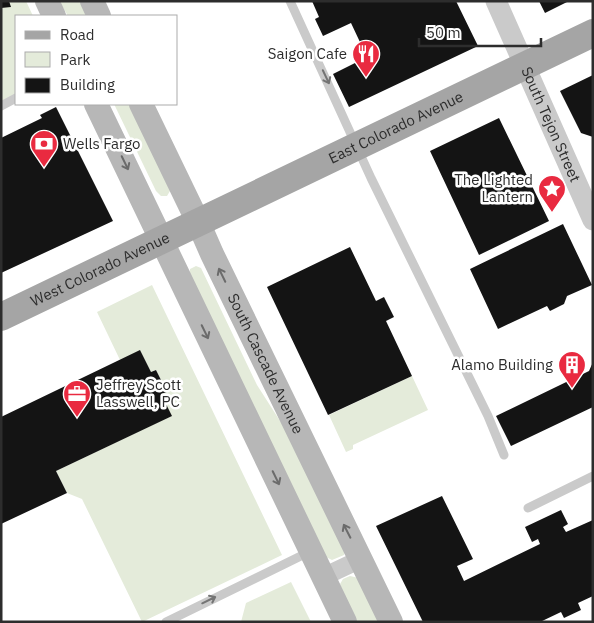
<svg xmlns="http://www.w3.org/2000/svg" width="594" height="623" font-family="'IBM Plex Sans',sans-serif">
<style>
.green{fill:#e4ebda}
.building{fill:#141414}
.lines{fill:none;stroke-linecap:round;stroke-linejoin:round}
.service{stroke:#cacaca;stroke-width:9}
.minor{stroke:#cacaca;stroke-width:18}
.tertiary{stroke:#cacaca;stroke-width:21}
.secondary{stroke:#b7b7b7;stroke-width:24}
.primary{stroke:#a5a5a5;stroke-width:28}
.oneway{stroke:#747474}
.oneway2{stroke:#6b6b6b}
.labels{text-anchor:middle;stroke-width:5;stroke-linejoin:round;paint-order:stroke}
.poi-label{font-size:15px;fill:#2d2d2d;stroke:#fff;text-anchor:end}
.street-label{font-size:15px;fill:#2d2d2d;stroke:#fff}
</style>
<rect width="100%" height="100%" fill="#fff"/>
<path class="green" d="M1 1H26L33 16H16V98L1 106Z
M59 1H81L89 16H68Z
M114 104H131L170 191 167 196H161L156 191Z
M196 266 201 268 257 385 298 449 346 550 344 555 332 560 326 557 190 275V269Z
M152 285 282 555 142 622 82 499 67 493 56 471 171 416 161 394 167 392 156 370 151 372 140 351 120 360 97 312Z
M412 376 428 410 353 445V449L346 452 329 415Z
M350 576 359 578 379 622H355L340 584 343 579Z
M291 582 311 622H241L246 603Z"/>
<path class="building" d="M1 1H9L11 7 1 8Z
M312 1H456L478 46 349 107 333 74 367 57 351 23 323 36 315 19 319 17Z
M539 1H569L545 13Z
M593 75V137L581 133 560 91Z
M56 107 113 221 1 273V138L42 118 40 115Z
M499 118 549 221 479 255 430 151Z
M563 224 592 285 567 296 564 304 550 311 547 306 498 329 470 269Z
M350 247 376 301 384 297 394 317 386 321 412 376 328 415 267 287Z
M140 350 151 372 156 370 167 392 161 394 172 416 56 471 67 493 1 524V417Z
M593 362V407L511 446 496 416 589 371Z
M442 496 473 559 457 566 464 581 540 544 538 539 532 542 525 527 561 510 568 524 563 527 566 532 593 520V596L578 603 581 610 564 618 561 612 540 622H423L376 526Z"/>
<g class="lines">
<path class="service" d="M290 1 371 178 488 416 504 455
M1 106 16 98
M528 508 593 476
M166 622 309 552"/>
<path class="minor" d="M323 577 361 559"/>
<path class="tertiary" id="s1" d="M496 1 593 220"/>
<g class="secondary">
<path d="M47 1 54 16"/>
<path d="M92 1 99 16"/>
<path d="M96 104 345 622"/>
<path id="s2" d="M141 104 198 222 212 254 391 622"/>
</g>
<path class="primary" id="s3" d="M1 317 593 33"/>
</g>
<defs><path id="oneway-shaft" d="M-6 0H5M1.5-3L5.5 0L1.5 3" fill="none" stroke-width="1.6" stroke-linecap="round" stroke-linejoin="round" transform="scale(1.25)"/></defs>
<g class="oneway">
<use href="#oneway-shaft" transform="translate(326 77) rotate(65)"/>
<use href="#oneway-shaft" transform="translate(209 600) rotate(-26)"/>
</g>
<g class="oneway2">
<use href="#oneway-shaft" transform="translate(125 163) rotate(64)"/>
<use href="#oneway-shaft" transform="translate(222 275) rotate(-116)"/>
<use href="#oneway-shaft" transform="translate(205 332) rotate(64)"/>
<use href="#oneway-shaft" transform="translate(276 478) rotate(64)"/>
<use href="#oneway-shaft" transform="translate(347 531) rotate(-117)"/>
</g>
<defs>
<symbol id="restaurant-pin" viewBox="-11 -11 22 30"><path d="M0 17L-7.5 6A9.5 9.5 0 1 1 7.5 6Z" fill="#e92a40" stroke="#fff"/><path d="M-5-6h1v4h1v-4h1v4h1v-4h1v5L-1.5 .5V6h-2V.5L-5-1ZM5-6V6H3V1.5H1.5Q1.5-4 5-6Z" fill="#fff"/></symbol>
<symbol id="bank-pin" viewBox="-11 -11 22 30"><path d="M0 17L-7.5 6A9.5 9.5 0 1 1 7.5 6Z" fill="#e92a40" stroke="#fff"/><path d="M-6-4H6V4H-6ZM0-2.3a2.3 2.3 0 1 0 0 4.6a2.3 2.3 0 1 0 0-4.6Z" fill="#fff"/></symbol>
<symbol id="sight-pin" viewBox="-11 -11 22 30"><path d="M0 17L-7.5 6A9.5 9.5 0 1 1 7.5 6Z" fill="#e92a40" stroke="#fff"/><path d="M0-6L1.8-2.2L6-1.7L2.9 1.2L3.7 5.4L0 3.3L-3.7 5.4L-2.9 1.2L-6-1.7L-1.8-2.2Z" fill="#fff"/></symbol>
<symbol id="building-pin" viewBox="-11 -11 22 30"><path d="M0 17L-7.5 6A9.5 9.5 0 1 1 7.5 6Z" fill="#e92a40" stroke="#fff"/><path d="M-4-6H4V6H1V3H-1V6H-4ZM-2.5-4.3h1.7v1.8h-1.7ZM.8-4.3h1.7v1.8H.8ZM-2.5-1h1.7V.8h-1.7ZM.8-1h1.7V.8H.8Z" fill="#fff"/></symbol>
<symbol id="office-pin" viewBox="-11 -11 22 30"><path d="M0 17L-7.5 6A9.5 9.5 0 1 1 7.5 6Z" fill="#e92a40" stroke="#fff"/><path d="M-6-3h4V-5.5h4V-3h4V5H-6ZM-1-4.5V-3h2v-1.5ZM-6 0V1H6V0Z" fill="#fff"/></symbol>
</defs>
<g fill-rule="evenodd">
<use href="#restaurant-pin" x="350" y="38" width="32" height="43"/>
<use href="#bank-pin" x="28" y="128" width="32" height="43"/>
<use href="#sight-pin" x="536" y="173" width="32" height="43"/>
<use href="#building-pin" x="556" y="349" width="32" height="43"/>
<use href="#office-pin" x="61" y="378" width="32" height="43"/>
</g>
<g class="labels">
<g class="poi-label">
<text x="347" y="59">Saigon Cafe</text>
<text x="63" y="149" text-anchor="start">Wells Fargo</text>
<text x="533" y="185">The Lighted<tspan x="533" dy="17">Lantern</tspan></text>
<text x="553" y="370">Alamo Building</text>
<text x="96" y="390" text-anchor="start">Jeffrey Scott<tspan x="96" dy="17">Lasswell, PC</tspan></text>
</g>
<g class="street-label">
<text dy="5" stroke="none"><textPath href="#s1" startOffset="135">South Tejon Street</textPath></text>
<text dy="5" stroke="none"><textPath href="#s3" startOffset="438">East Colorado Avenue</textPath></text>
<text dy="5" stroke="none"><textPath href="#s3" startOffset="110">West Colorado Avenue</textPath></text>
<text dy="5" stroke="none"><textPath href="#s2" startOffset="288">South Cascade Avenue</textPath></text>
</g>
</g>
<rect width="594" height="623" fill="none" stroke="#2d2d2d" stroke-width="5"/>
<rect x="15" y="15" width="162" height="90" fill="#ffffff" stroke="#ababab"/>
<rect x="25" y="31" width="25" height="8" fill="#a5a5a5" stroke="#ababab"/>
<text x="60" y="40" font-size="15" fill="#2d2d2d">Road</text>
<rect x="25" y="52" width="25" height="15" fill="#e4ebda" stroke="#ababab"/>
<text x="60" y="65" font-size="15" fill="#2d2d2d">Park</text>
<rect x="25" y="78" width="25" height="15" fill="#141414" stroke="#ababab"/>
<text x="60" y="90" font-size="15" fill="#2d2d2d">Building</text>
<path d="M419 38v8h122v-8" fill="none" stroke="#2d2d2d" stroke-width="2.5"/>
<text x="426" y="38" font-size="15" fill="#2d2d2d" stroke="#ffffff" stroke-width="4" paint-order="stroke">50 m</text>
</svg>
